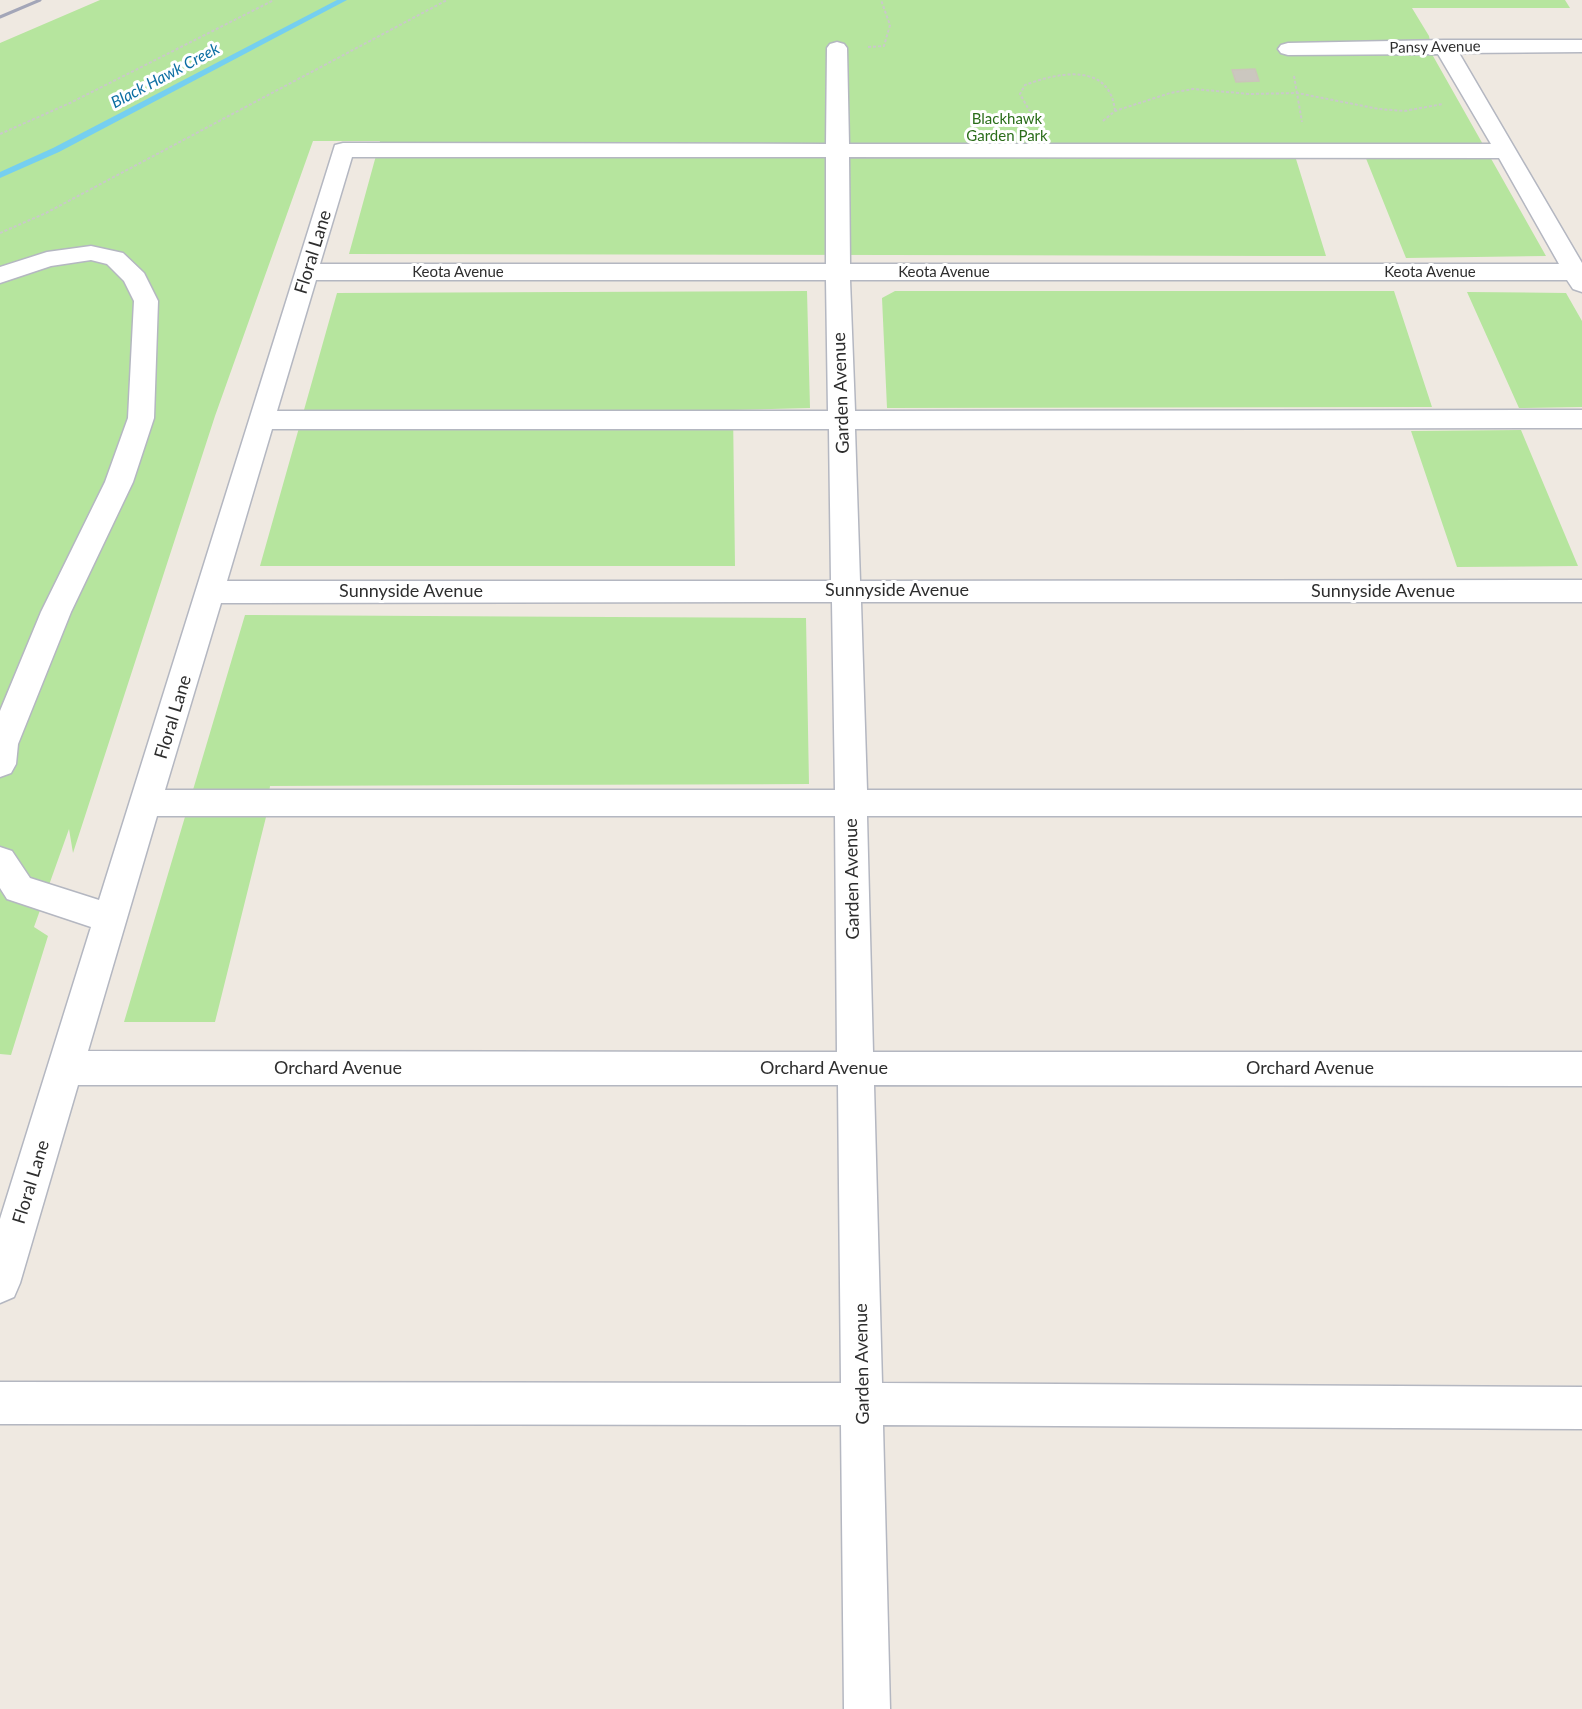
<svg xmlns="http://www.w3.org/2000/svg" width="1582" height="1709" font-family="Lato,sans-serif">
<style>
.green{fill:#b6e59e}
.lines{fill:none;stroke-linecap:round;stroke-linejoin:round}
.stream{fill:#75cff0;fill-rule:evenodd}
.building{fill:#cbc7bf;stroke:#cbc5ba;stroke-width:1.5}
.minor-casing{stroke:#b4b7c1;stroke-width:3}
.path{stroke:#c9c9c9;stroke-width:2;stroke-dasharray:3 2;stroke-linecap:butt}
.minor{fill:#fff;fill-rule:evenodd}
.rail{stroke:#a3a6b8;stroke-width:3}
.labels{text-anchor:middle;stroke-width:6;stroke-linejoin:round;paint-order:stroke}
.far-street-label{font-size:15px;fill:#2e2e2e;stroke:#fff}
.far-park-label{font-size:15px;fill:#2c6e1b;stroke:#fff}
.far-water-label{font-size:16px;font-style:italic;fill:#0d6fa3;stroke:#fff}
.street-label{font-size:18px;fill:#2e2e2e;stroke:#fff}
</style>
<rect width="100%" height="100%" fill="#efe9e1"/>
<path class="green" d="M100 0H1565L1570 8H1412L1429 36 1433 56 1546 256 1406 258 1361 146 1289 145 1296 159 1326 256 349 254 380 141H313L215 416 73 853 69 829 34 927 48 936 11 1055 0 1054V43Z
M807 291 810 408 733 410 735 566H260L337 293Z
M895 291H1394L1432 407 887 408 882 298Z
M1467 292 1566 293 1582 321V407L1519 408Z
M1521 430 1578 566 1457 567 1411 431Z
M245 615 806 618 809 784 270 786 266 817 215 1022H124Z"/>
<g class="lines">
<path class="stream" d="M337 0H347L59 152 0 178V172L53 148Z"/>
</g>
<path class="building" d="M1255 69 1259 81 1236 82 1232 70Z"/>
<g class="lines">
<defs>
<path id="minor" d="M1444 40H1582V52L1459 53 1582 263V292L1573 289 1567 280H850L855 411 1582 410V428L855 429 860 581 1582 580V602H861L867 790H1582V816H867L873 1052H1582V1086L874 1085 882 1383 1582 1387V1429L883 1425 890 1709H844L841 1425 0 1424V1382L841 1383 838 1085H78L20 1283 14 1297 0 1303V1219L91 927 7 899 0 888V847L12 851 30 878 99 900 335 145 343 143 826 144 827 48 830 44 837 42 844 44 847 48 849 144H1491L1438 54 1288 55 1281 53 1278 49 1281 45 1288 43ZM352 157H826V264H320ZM849 157 1499 158 1559 264H850ZM316 280H826L828 411H277ZM272 429H829L831 581H227ZM832 602 835 790H165L221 603ZM157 816H835L837 1052 88 1051Z
M91 246 123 253 144 273 158 301 154 418 133 482 71 612 18 744 16 764 11 773 0 777V711L41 612 105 482 128 418 134 301 124 281 107 264 91 260 51 266 0 283V267L47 252Z"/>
</defs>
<use href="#minor" class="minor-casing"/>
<path class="path" d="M868 47 884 46 890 25 881 0
M1294 76 1302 122
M1044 119 1029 110 1020 94 1025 85C1059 72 1110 62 1115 111
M1103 121 1115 111 1170 93 1193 89 1250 94 1297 93 1379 109 1404 111 1443 104
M0 134 70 103 274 0
M0 233 46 213 447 0"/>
<use href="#minor" class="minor"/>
<path class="rail" d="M0 17 40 0"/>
</g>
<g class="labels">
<g class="far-street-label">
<text transform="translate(1435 47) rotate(-1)" y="5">Pansy Avenue</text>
<text x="458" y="277">Keota Avenue</text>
<text x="944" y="277">Keota Avenue</text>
<text x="1430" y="277">Keota Avenue</text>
</g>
<g class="far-park-label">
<text x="1007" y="124">Blackhawk<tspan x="1007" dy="17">Garden Park</tspan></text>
</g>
<g class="far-water-label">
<text transform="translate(165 75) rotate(-28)" y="6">Black Hawk Creek</text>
</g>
<g class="street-label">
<text transform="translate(313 252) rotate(-73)" y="6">Floral Lane</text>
<text transform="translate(841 393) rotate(-92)" y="6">Garden Avenue</text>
<text x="897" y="596">Sunnyside Avenue</text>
<text x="411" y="597">Sunnyside Avenue</text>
<text x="1383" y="597">Sunnyside Avenue</text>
<text transform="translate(173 717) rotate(-73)" y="6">Floral Lane</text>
<text transform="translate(852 879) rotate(-91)" y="6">Garden Avenue</text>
<text x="338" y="1074">Orchard Avenue</text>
<text x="824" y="1074">Orchard Avenue</text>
<text x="1310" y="1074">Orchard Avenue</text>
<text transform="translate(31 1182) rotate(-73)" y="6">Floral Lane</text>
<text transform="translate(862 1364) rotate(-91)" y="6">Garden Avenue</text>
</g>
</g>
</svg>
